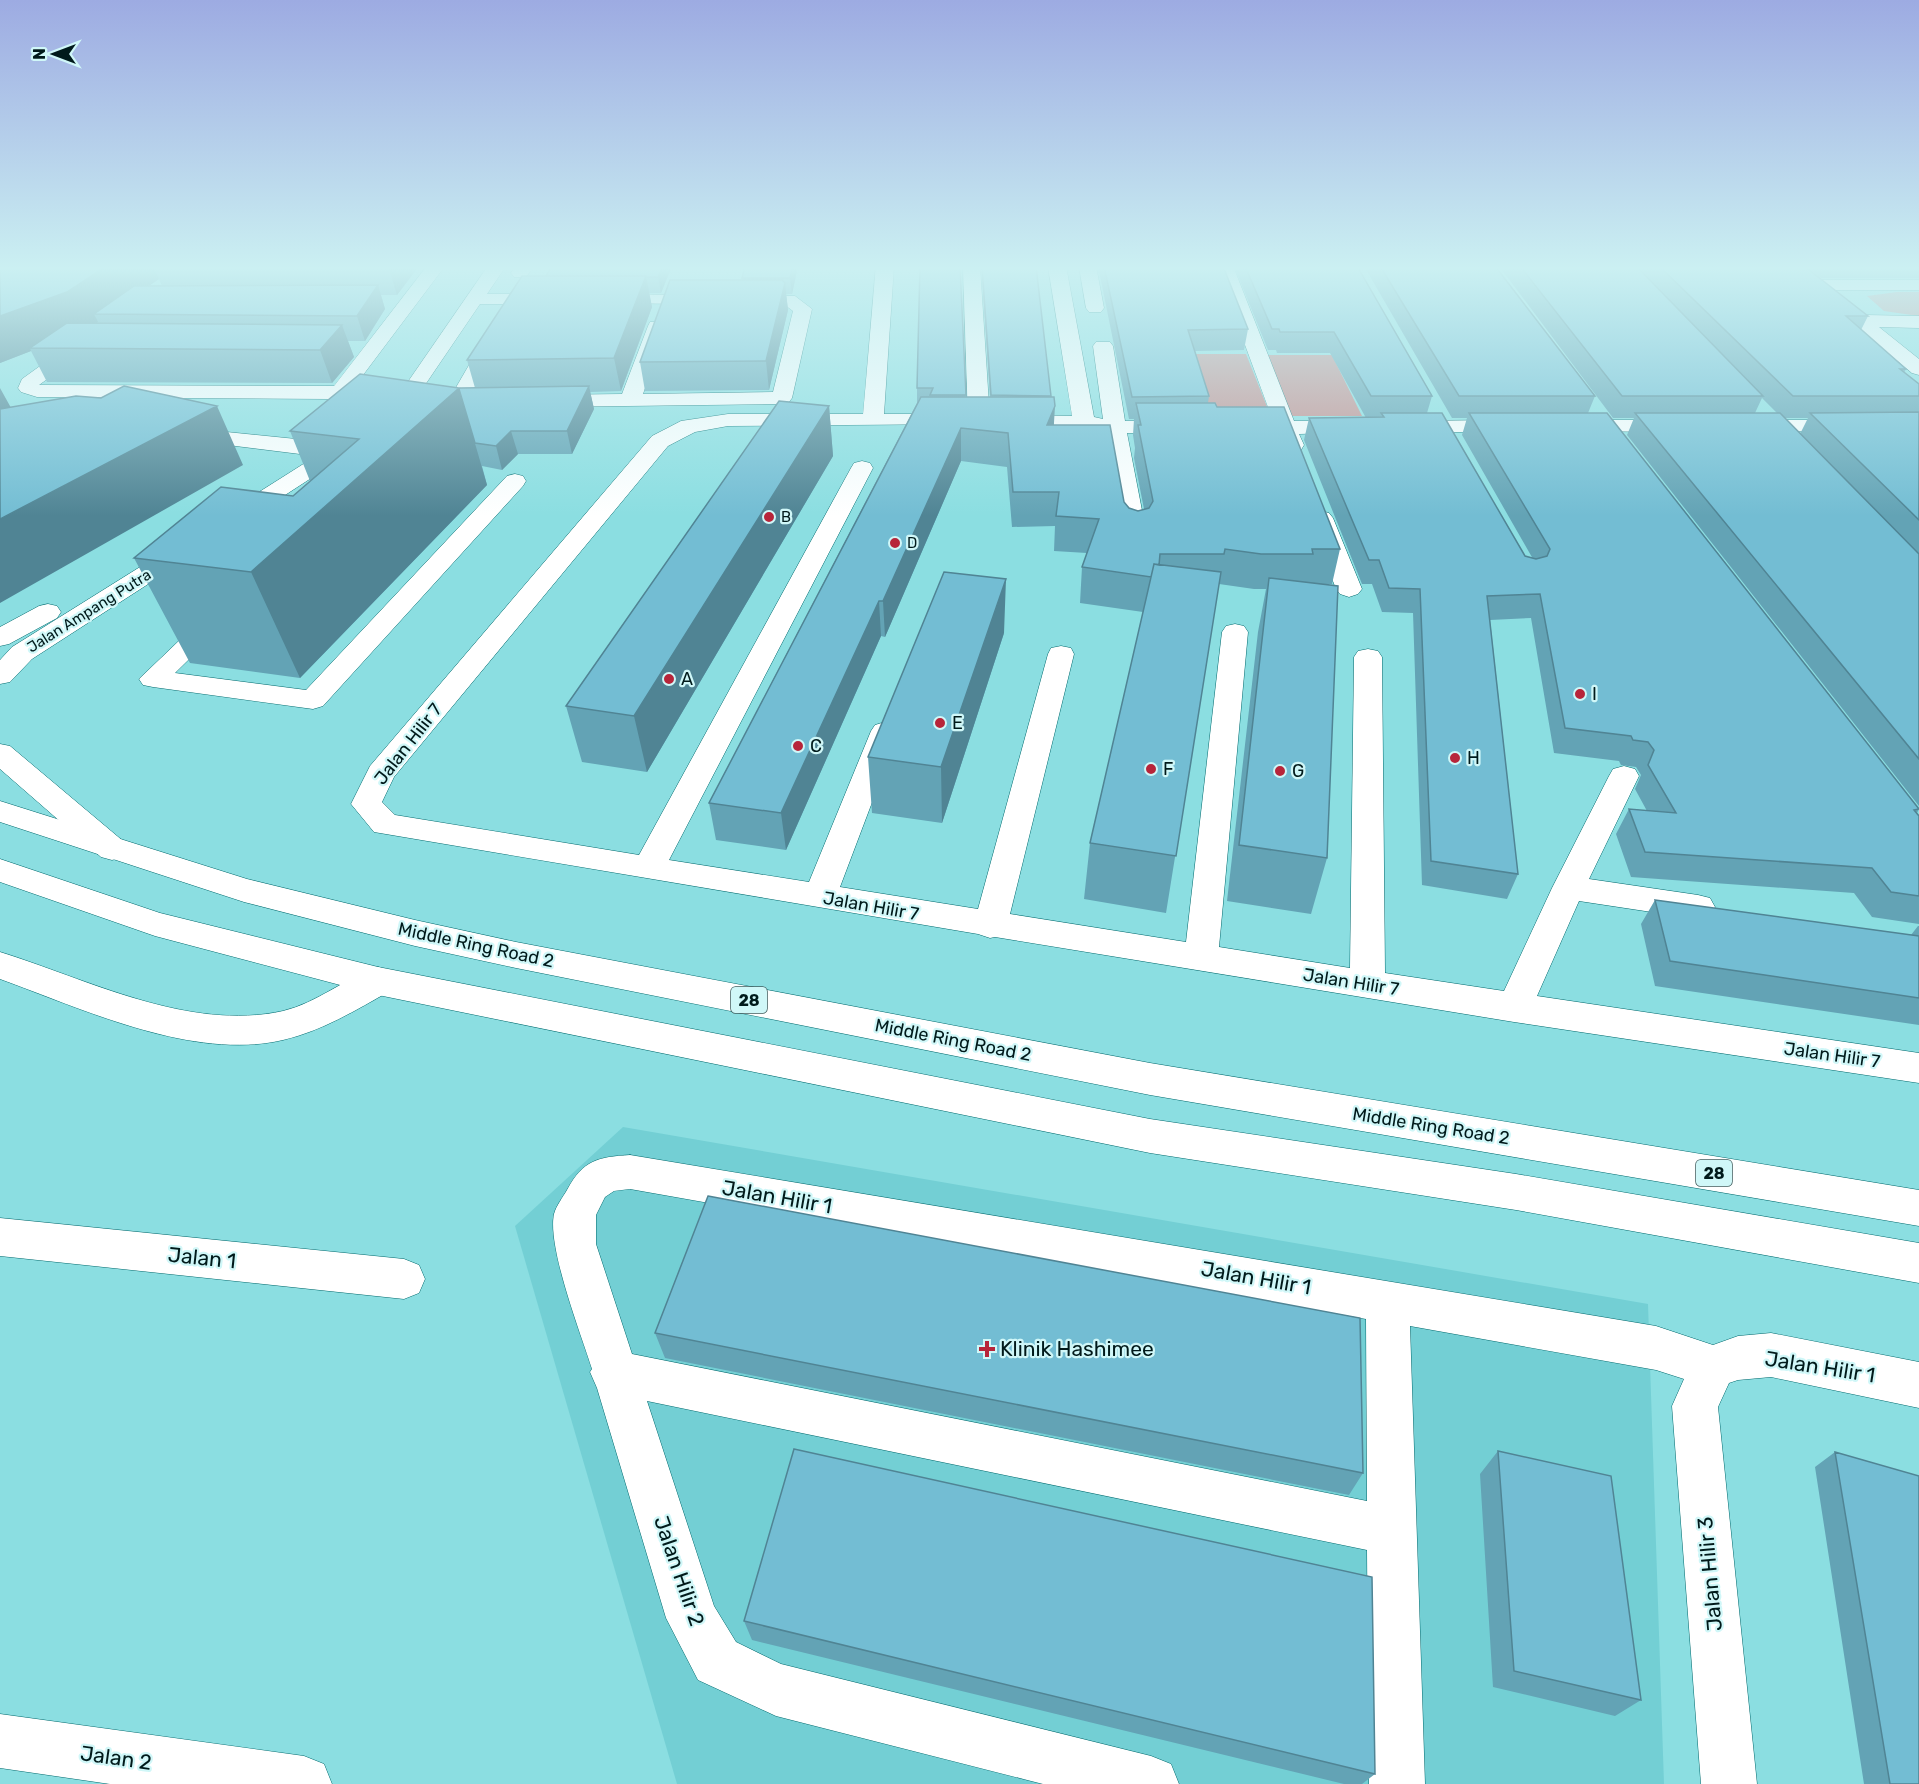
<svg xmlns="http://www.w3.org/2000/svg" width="1919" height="1784" font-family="Rubik,sans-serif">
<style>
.built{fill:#73cfd4}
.green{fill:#c68f8f}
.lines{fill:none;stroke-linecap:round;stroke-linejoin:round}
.minor-casing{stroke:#00696d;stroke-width:1}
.highway-casing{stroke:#00696d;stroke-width:1}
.minor{fill:#fff;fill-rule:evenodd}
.highway{fill:#fff;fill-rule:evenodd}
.wall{fill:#63a3b5;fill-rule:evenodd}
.shaded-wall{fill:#508494}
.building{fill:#73bdd3;stroke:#508494;stroke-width:1.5}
.poi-dot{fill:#b7253a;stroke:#d0f7f8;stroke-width:2}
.labels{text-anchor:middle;stroke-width:4.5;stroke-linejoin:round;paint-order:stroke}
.far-poi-label{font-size:15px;fill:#011a1b;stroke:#d0f7f8;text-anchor:start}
.far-street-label{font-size:15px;fill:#011a1b;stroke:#d0f7f8}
.shield{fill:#d0f7f8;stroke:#3f5c5d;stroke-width:1.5}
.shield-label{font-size:16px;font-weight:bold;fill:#011a1b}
.poi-label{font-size:18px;fill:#011a1b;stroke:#d0f7f8;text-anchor:start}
.street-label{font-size:18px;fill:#011a1b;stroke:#d0f7f8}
.near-street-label{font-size:21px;fill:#011a1b;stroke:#d0f7f8}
.near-poi-label{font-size:21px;fill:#011a1b;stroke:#d0f7f8;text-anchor:start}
</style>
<rect width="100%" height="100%" fill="#8bdee1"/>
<path class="built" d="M623 1127 1648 1304 1664 1784H677L515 1226Z"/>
<path class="green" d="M1897 292H1919V316L1884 311 1867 296Z
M1190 354H1246L1270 414 1210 415Z
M1266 355H1332L1362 416H1291Z"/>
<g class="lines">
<defs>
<path id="minor" d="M427 266H445L348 395 332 399 37 397 21 392 18 388 22 379 72 343H86L89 347 86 351 39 385 334 386Z
M488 266H506L487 294H551L557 295 560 299 557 303 551 304H480L410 407C400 415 394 422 381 418L378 414 396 399Z
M516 266H534L526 277H514L511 273Z
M876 266H894L884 414H955L962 416 966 420 962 424 728 426 695 432 668 446 394 777 382 802 395 815 639 855 851 468 854 463 862 461 870 463 873 468 669 860 809 882 871 731 875 725 885 722 895 725 899 731 840 887 978 909 1048 654 1051 648 1061 646 1071 648 1074 654 1010 914 1186 942 1222 632 1226 626 1235 624 1244 626 1248 632 1219 947 1350 968 1354 657 1358 651 1368 649 1378 651 1382 657 1385 973 1504 991 1552 888 1609 776 1613 769 1624 766 1635 769 1639 776 1589 879 1698 895 1710 898 1715 907 1710 916 1698 919 1579 901 1537 996 1919 1053V1083L1514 1022 995 937 990 938 978 934 374 832 351 804 370 766 652 436 681 421 728 414H863Z
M963 266H980L990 420 986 424 979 426 972 424 968 420Z
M1048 266H1066L1094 417 1103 419 1093 346 1096 342H1110L1113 346 1125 421H1179L1187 422 1190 427 1187 432 1179 433H1127L1147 536 1143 541 1135 543 1127 541 1123 536 1105 432 1084 428 1009 427 1002 425 998 421 1002 417 1009 415 1072 416Z
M1079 266H1096L1104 308 1101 312H1089L1086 308Z
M1216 266H1233L1294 421H1350L1358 422 1361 427 1358 432 1299 434 1304 445 1301 450 1293 452 1285 450 1278 434 1241 433 1238 428 1241 423 1273 421Z
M1783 266H1802L1820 280H1919V290H1833L1864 315 1919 316V328L1879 327 1919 359V375L1912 373Z
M605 294 795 296 812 309 792 398 789 402 782 404 547 407 540 405 537 401 540 397 547 395 622 394 648 326 650 322H664L666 326 643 394 773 392 793 311 785 305 599 303 596 299 599 295Z
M494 333 501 335 504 339 467 403 464 407 457 409 450 407 447 403 484 339 487 335Z
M1509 420 1517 421 1520 426 1517 431 1405 433 1397 432 1394 427 1397 422 1405 421Z
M1573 420H1674L1682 421 1685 426 1682 431 1674 432 1565 431 1562 426 1565 421Z
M1747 420H1919V432L1739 431 1736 426 1739 421Z
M187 428 296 439 332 446 342 442 350 444 353 449 349 459 339 460 242 523 234 525 226 523 222 518 226 513 316 456 179 439 176 434 179 429Z
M515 474 523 476 526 481 523 486 323 706 313 709 153 687 143 685 139 679 208 613 217 611 226 613 230 619 175 673 306 690 507 476Z
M1321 511 1329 513 1333 518 1362 589 1358 594 1349 597 1340 594 1336 589 1309 518 1313 513Z
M181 545 190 547 193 552 190 557 32 659 10 682 0 684V660L12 647 172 547Z
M48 604 57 606 61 612 57 618 9 644 0 646V627L39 606Z
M0 744 10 746 123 841 128 849 123 857 112 860 101 857 0 769Z
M0 952C87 979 189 1032 283 1011 317 1003 345 978 378 967L390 971 396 981 390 991C356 1010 322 1031 283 1040 193 1061 83 1009 0 979Z
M630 1155 1656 1326 1713 1345 1738 1336 1771 1333 1919 1362V1408L1771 1377 1738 1380 1729 1383 1718 1407 1757 1784H1701L1672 1406 1684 1379 1656 1370 1410 1326 1425 1784H1369L1367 1550 647 1401 714 1606 736 1642 781 1664 1151 1756 1171 1764 1179 1784H1043L776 1716 698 1680 666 1618 597 1388 590 1372 592 1369C581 1334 547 1247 554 1214 556 1206 563 1197 567 1190 583 1160 598 1157 630 1155ZM630 1189 1366 1319 1367 1501 632 1354 596 1244V1215L605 1197 614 1191Z
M0 1218 404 1259 419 1265 425 1279 419 1293 404 1299 0 1256Z
M0 1714 304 1756 324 1764 332 1784H110L0 1768Z"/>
<path id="highway" d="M0 801 247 879 415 920 516 942 1150 1063 1919 1190V1226L1150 1095 516 968 415 946 244 902 0 822Z
M0 859 160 913 378 967 1150 1119 1516 1174 1919 1243V1283L1516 1210 1150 1153 378 995 155 936 0 882Z"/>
</defs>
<use href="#minor" class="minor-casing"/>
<use href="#highway" class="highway-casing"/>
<use href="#minor" class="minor"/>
<use href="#highway" class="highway"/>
</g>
<path class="wall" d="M0 266H419L397 295H381L385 309 365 341H348L354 357 332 383 47 382 31 351 0 363ZM159 279 162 286H148Z
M672 266 661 293H649L652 307 621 391 590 392 594 409 572 454H518L502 470 482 466 487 485 300 678 190 663 134 558 293 496 310 481 290 431 459 389 475 388 467 360 546 276Z
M745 266H798L792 294H786L788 310 769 390 645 391 640 362 742 280Z
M960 266 966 397H990L981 266H1036L1054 425 1129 508 1138 511 1144 509 1134 458 1135 448 1133 435 1134 419H1129L1098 266H1223L1248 329 1244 350 1195 351 1209 396 1208 403 1217 407 1340 549 1332 584H1321L1327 858 1311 914 1227 901 1258 632 1266 589H1254L1219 584 1166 913 1084 899 1090 843 1143 612 1080 603 1082 567 1087 553 1054 551 1055 526 1012 527 1007 467 961 461 885 637 881 636 786 850 716 840 709 803 917 403V388Z
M1234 266H1357L1432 396 1427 413 1525 556 1533 559 1462 435 1467 418H1452L1364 266H1495L1595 396 1588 413 1919 809 1917 813 1919 816V924L1872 917 1854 893 1631 877 1616 834 1629 809 1647 811 1635 789 1641 775 1636 767 1621 765 1619 761 1554 753 1531 618 1490 620 1518 874 1507 899 1422 885 1413 613 1382 612 1372 584H1362L1304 440 1309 418H1366L1330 353H1277L1276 350H1268Z
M1499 266H1804L1868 316 1861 330 1906 369 1904 373 1919 384V806L1627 435 1634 418H1613ZM1762 398 1777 413H1755ZM1784 418H1808L1800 434Z
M1805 266H1919V278H1821Z
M829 406 833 456 647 772 582 762 566 706Z
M1004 633 942 823 872 813 868 757Z
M1655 900 1911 935 1918 926H1919V1025L1655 986 1641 924Z
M655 1333 1363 1473 1349 1495 665 1358Z
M1498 1451 1641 1700 1615 1716 1493 1687 1480 1474Z
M1835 1452 1919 1784H1864L1815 1467Z
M744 1621 1375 1774 1362 1784H1344L752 1640Z"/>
<path class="shaded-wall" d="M106 266H153L159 279 109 314H94L98 322 86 330 30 348 31 351 0 363V316Z
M388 266H419L397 295Z
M663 266H672L661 293 658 277Z
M793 266H798L792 294 790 278Z
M646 276 652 307 621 391 614 358Z
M785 283 788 310 769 390 766 361Z
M378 285 385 309 365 341 357 316Z
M342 325 354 357 332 383 320 350Z
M589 386 594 409 572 454 567 431Z
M0 388 25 433 0 450Z
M459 388 487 485 300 678 251 572Z
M217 406 243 465 0 603V519Z
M829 406 833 456 647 772 634 716Z
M1055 406 1053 439 1047 425Z
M961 428V461L885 637 883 601Z
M511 431 518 454 502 470 496 446Z
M1006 579 1004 633 942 823 941 767Z
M879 601 881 636 786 850 781 813Z"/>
<path class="building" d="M0 266H106L67 292 0 316Z
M552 266H663L658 277H646V276H546Z
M745 266H793L790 278H742Z
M920 266H960L966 395H930L933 388H917Z
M982 266H1036L1051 396 991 395Z
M1104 266H1223L1248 329 1188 330 1209 396 1132 397Z
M1245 266H1357L1432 396H1371L1334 332H1280L1279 329H1272Z
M1380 266H1495L1595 396H1459Z
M1520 266H1636L1763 396H1622Z
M1659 266H1804L1868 316H1846L1906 369H1900L1919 384V396H1793Z
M522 276H646L614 358 467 360Z
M670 280H782L785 283 766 361 640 362Z
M378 285 357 316 94 314 134 286Z
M67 323 342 325 320 350 30 348Z
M360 374 459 388 251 572 134 558 221 487 293 496 359 439 290 431Z
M124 386 217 406 0 519V409L76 396 101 398Z
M589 386 567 431H511L496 446 475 443 459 389 460 388Z
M921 397H1054L1055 406 1047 425H1110L1124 502 1129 508 1138 511 1149 508 1153 501 1138 425H1141L1136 403H1215L1217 407H1284L1340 549H1312L1313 554H1261L1225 549 1224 554H1160L1159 565 1154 564 1151 577 1082 567 1099 519 1056 516 1059 492H1013L1008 433 961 428 883 601H879L781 813 709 803Z
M779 401 829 406 634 716 566 706Z
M1919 412V520L1810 413Z
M1381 413H1442L1525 556 1536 559 1547 556 1550 549 1469 413H1607L1919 809 1914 810 1919 816V896L1891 892 1872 868 1645 852 1629 809 1676 813 1648 765 1654 750 1648 742 1633 740 1631 736 1565 728 1540 594 1487 596 1518 874 1431 861 1420 589 1389 588 1379 560H1369L1309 418 1384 417Z
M1635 413H1780L1919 554V759Z
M1154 564 1221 572 1176 856 1090 843Z
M944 572 1006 579 941 767 868 757Z
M1269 578 1338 586 1327 858 1239 845Z
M1655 900 1919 936V998L1670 961Z
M708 1196 1360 1318 1363 1473 655 1333Z
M794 1449 1372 1577 1375 1774 744 1621Z
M1498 1451 1611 1476 1641 1700 1514 1671Z
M1835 1452 1919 1476V1784H1890Z"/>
<linearGradient id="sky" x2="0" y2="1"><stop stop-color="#9dabe2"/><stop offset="0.52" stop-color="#cbf0f2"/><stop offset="1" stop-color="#cbf0f2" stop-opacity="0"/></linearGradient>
<rect width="1919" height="516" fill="url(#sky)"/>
<g class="poi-dot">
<circle cx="769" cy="517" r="6"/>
<circle cx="895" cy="543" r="6"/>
<circle cx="669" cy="679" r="6"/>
<circle cx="1580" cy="694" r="6"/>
<circle cx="940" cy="723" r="6"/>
<circle cx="798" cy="746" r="6"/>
<circle cx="1455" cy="758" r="6"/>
<circle cx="1151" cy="769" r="6"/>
<circle cx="1280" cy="771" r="6"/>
<path d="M984 1340h6v6h6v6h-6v6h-6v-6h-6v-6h6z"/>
</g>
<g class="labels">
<g class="far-poi-label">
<text x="781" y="522">B</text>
<text x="907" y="548">D</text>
</g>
<g class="far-street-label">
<text transform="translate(89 611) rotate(-32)" y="5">Jalan Ampang Putra</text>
</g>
<g class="shield">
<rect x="731" y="987" width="36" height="26" rx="4.5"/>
<rect x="1696" y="1160" width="36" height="26" rx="4.5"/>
</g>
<g class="shield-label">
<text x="749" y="1006">28</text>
<text x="1714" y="1179">28</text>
</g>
<g class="poi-label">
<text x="681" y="685">A</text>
<text x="1592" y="700">I</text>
<text x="952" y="729">E</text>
<text x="810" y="752">C</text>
<text x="1467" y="764">H</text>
<text x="1163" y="775">F</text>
<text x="1292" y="777">G</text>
</g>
<g class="street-label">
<text transform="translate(408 744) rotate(-52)" y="6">Jalan Hilir 7</text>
<text transform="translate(871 906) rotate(10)" y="6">Jalan Hilir 7</text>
<text transform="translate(476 945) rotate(12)" y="6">Middle Ring Road 2</text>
<text transform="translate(1351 982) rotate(9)" y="6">Jalan Hilir 7</text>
<text transform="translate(953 1040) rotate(11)" y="6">Middle Ring Road 2</text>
<text transform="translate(1832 1055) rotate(8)" y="6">Jalan Hilir 7</text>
<text transform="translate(1431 1126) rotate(9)" y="6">Middle Ring Road 2</text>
</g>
<g class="near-street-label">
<text transform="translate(777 1197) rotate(10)" y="7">Jalan Hilir 1</text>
<text transform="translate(202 1258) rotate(6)" y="7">Jalan 1</text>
<text transform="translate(1256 1278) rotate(10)" y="7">Jalan Hilir 1</text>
<text transform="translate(1820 1367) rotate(9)" y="7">Jalan Hilir 1</text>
<text transform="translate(679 1571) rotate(71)" y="7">Jalan Hilir 2</text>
<text transform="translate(1710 1574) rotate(-95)" y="7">Jalan Hilir 3</text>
<text transform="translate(116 1758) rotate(8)" y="7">Jalan 2</text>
</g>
<g class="near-poi-label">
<text x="1000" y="1356">Klinik Hashimee</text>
</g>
</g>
<g transform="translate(54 54) rotate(270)" stroke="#d0f7f8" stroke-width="4.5" paint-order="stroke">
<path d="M0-4.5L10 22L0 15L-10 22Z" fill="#011a1b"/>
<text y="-9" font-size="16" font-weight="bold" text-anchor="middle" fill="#011a1b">N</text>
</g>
</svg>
